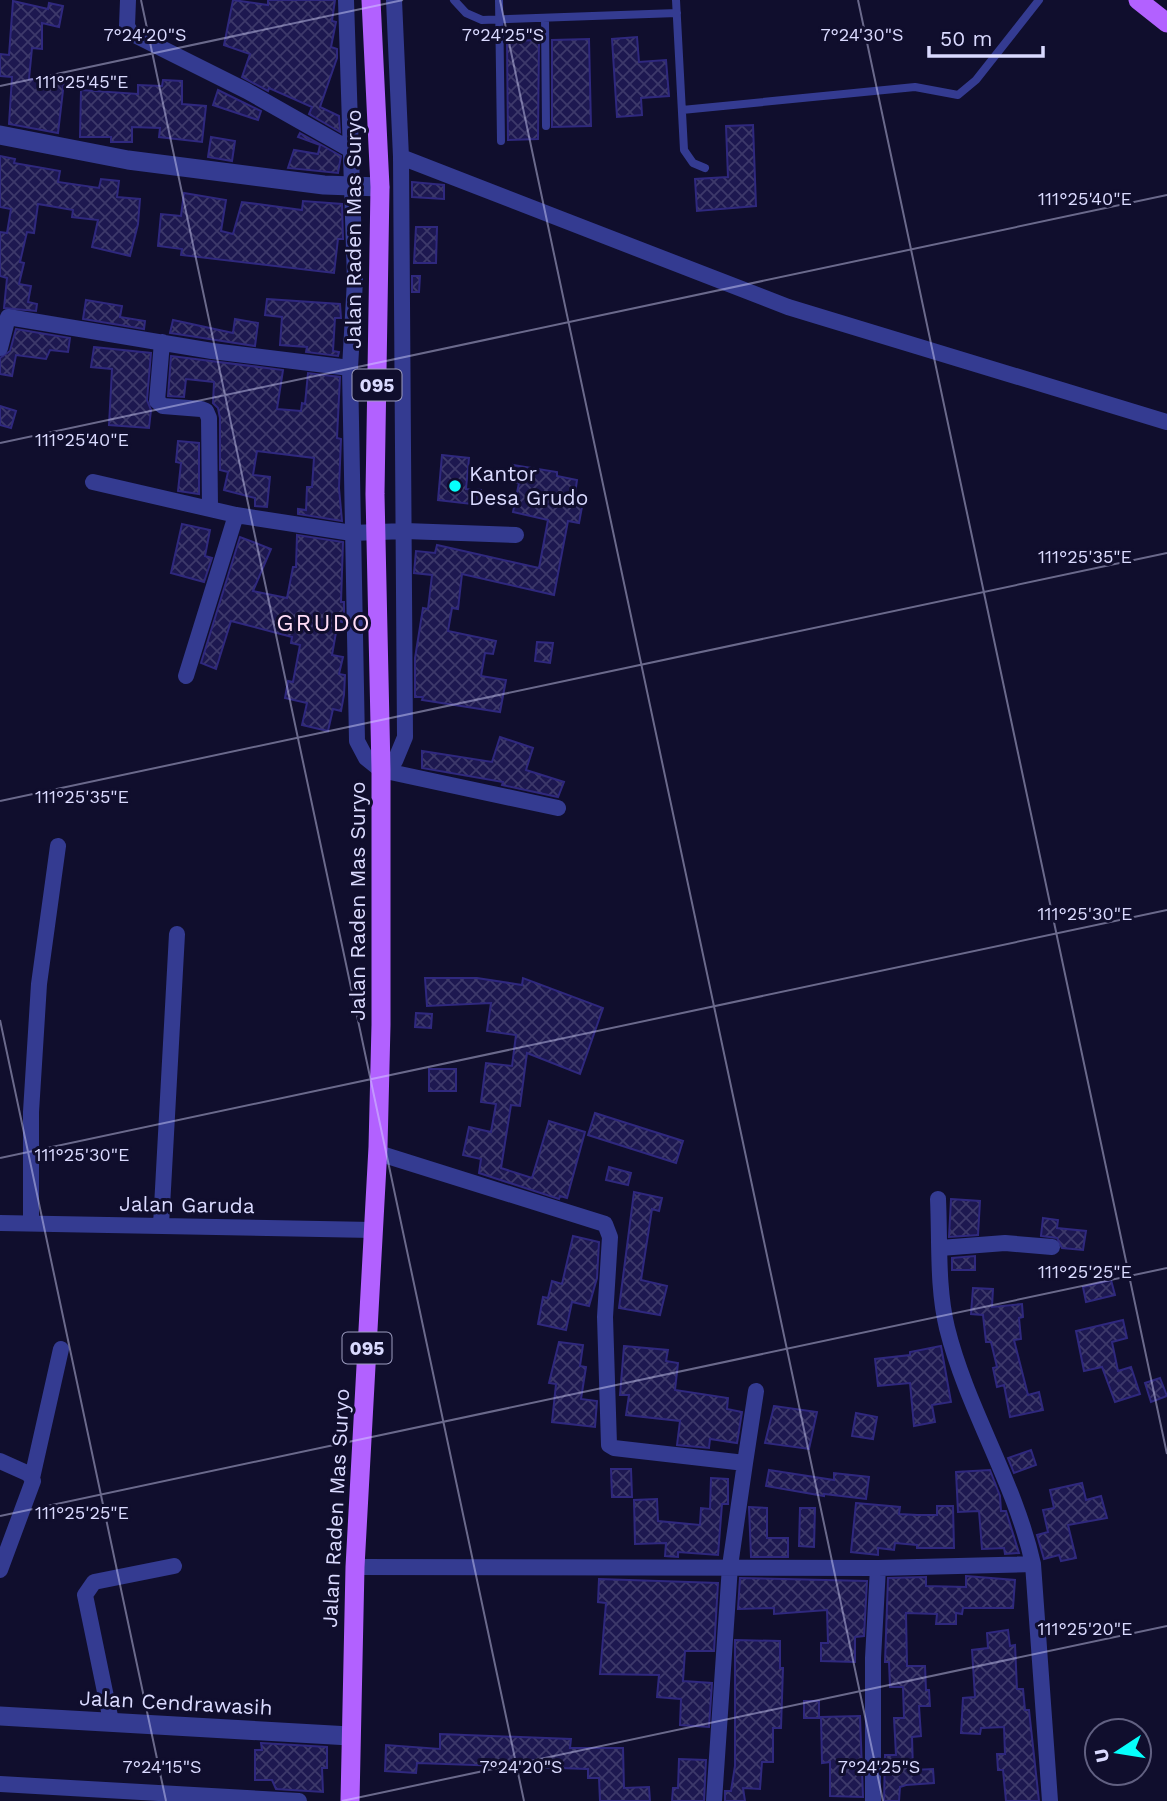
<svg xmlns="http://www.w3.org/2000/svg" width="1167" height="1801" font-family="'Work Sans',sans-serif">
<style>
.building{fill:url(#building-cross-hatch);stroke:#2f287e;stroke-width:2}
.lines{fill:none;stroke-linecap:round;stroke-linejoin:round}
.service{stroke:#343b91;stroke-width:8}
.minor{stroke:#343b91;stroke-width:16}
.tertiary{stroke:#343b91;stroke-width:19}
.primary{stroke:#b261ff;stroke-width:19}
.ticks{fill:none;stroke:#dadaff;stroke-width:2;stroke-opacity:0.45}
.poi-dot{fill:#06fffc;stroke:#100e2d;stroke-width:2.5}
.labels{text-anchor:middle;stroke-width:6;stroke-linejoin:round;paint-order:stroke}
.shield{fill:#100e2d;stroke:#9d9dc0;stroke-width:2}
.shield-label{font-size:19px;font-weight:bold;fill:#dadaff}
.street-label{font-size:21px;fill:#dadaff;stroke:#100e2d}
.poi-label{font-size:21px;fill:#dadaff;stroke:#100e2d;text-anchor:start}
.quarter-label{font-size:24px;letter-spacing:2px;fill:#ffdcf6;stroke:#100e2d}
.ticks-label{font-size:18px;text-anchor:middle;fill:#dadaff;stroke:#100e2d;stroke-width:6;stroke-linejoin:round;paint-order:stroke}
</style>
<defs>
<pattern id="building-cross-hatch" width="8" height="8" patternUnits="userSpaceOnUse" patternTransform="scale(1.75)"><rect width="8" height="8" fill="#1d1850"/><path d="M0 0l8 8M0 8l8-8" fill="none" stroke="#3d396a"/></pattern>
</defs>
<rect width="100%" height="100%" fill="#100e2d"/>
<path class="building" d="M233 0 268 5V0H335L332 21 336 22 331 47 337 49V58L320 107 339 116 340 132 309 114 312 107 269 88 268 91 242 77 250 54 224 45Z
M13 1 48 9 49 3 63 6 59 27 42 23V49L32 48 29 79 64 82 58 133 9 124 12 77 0 76V54L9 55Z
M637 37 639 62 666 60 669 96 641 98 642 115 617 117 612 39Z
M589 39 591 126 552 127V40Z
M539 40 538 139 508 140 507 41Z
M163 80 182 81V104L206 106 202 142 159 137 160 128 132 127V142H111V137H80L81 90 138 94V85L162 86Z
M218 90 261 111 258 120 213 105Z
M753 125 756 206 697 211 695 179 728 177 726 126Z
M300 133 341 156 338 173 288 168 294 150 318 154 320 145 298 137Z
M211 137 235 141 232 161 208 157Z
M0 156 15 159 14 163 60 171 58 182 99 188 101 179 119 181 117 197 140 199 138 224 130 256 92 247 98 220 72 217 73 210 38 204 34 233 27 232 20 262 24 263 19 284 31 286 28 302 37 304 36 311 4 308 7 278 0 276V232L7 233 11 209 0 207Z
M412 182 444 185V199L412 197Z
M184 193 226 200 221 231 233 234 242 202 302 210 303 201 342 204 343 239H338L334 273 181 255 182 249 158 246 161 214 181 216Z
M416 227H437L436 263H414Z
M412 276H420L419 292H412Z
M267 299 340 304 341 318H335L333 351 339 352 338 356 306 352 307 347 280 345 282 317 265 315Z
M86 300 122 306 120 317 145 321 144 329 83 319Z
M235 319 258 323 255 346 170 333 173 320 233 333Z
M16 329 70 338 68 352 50 350 46 359 16 355 12 376 0 374V358L10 351Z
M94 347 151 353 147 400 151 410 149 428 109 425 112 369 91 367Z
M171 356 283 370 277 409 301 411 302 403 305 404 308 373 340 377 337 438 341 439 339 488 342 521 298 514V509L306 510 307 487H312L314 458 257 451 253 475 270 477 267 507 255 506V498L224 490 228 472 220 470V418L218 408 213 403 214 382 186 379 184 397 168 396Z
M0 406 16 411 11 428 0 425Z
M178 441 199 443V494L178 491 181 463 176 462Z
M442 455 469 458 466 489 481 490 480 505 438 500Z
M513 465 557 472V476L577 480 575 494 584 496 579 523 568 521 554 595 462 574 458 609 452 608 448 631 496 641 493 654 485 653 481 676 506 680 500 712 422 700 423 697H415V658L423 608 428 609 432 575 414 573 416 551 435 553 437 545 539 568 548 520 513 512 519 483 511 481Z
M182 524 210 530 205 556 212 558 204 582 171 573Z
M297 535 343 542 341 602H344V613L342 622 338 621 332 655 343 657 339 674 345 675 344 695 341 711 333 709 328 731 302 725 307 703 285 698 288 681 293 682 300 645 291 643 292 637 231 621 216 669 201 663 240 537 271 549 253 591 287 598 293 567H296Z
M537 642 553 643 550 663 535 661Z
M500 737 533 748 526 770 564 782 558 797 502 785 503 782 422 768V751L492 762Z
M425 978H477L522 985 523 978 603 1008 580 1074 527 1053 520 1106 511 1105 501 1168 532 1178 549 1121 585 1132 567 1198 560 1196 559 1199 479 1173 481 1159 463 1155 469 1127 491 1132 496 1104 481 1102 486 1063 512 1066 516 1035 487 1031 491 1003 427 1006Z
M416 1013 432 1014 431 1028 415 1027Z
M429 1069H456V1091H429Z
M595 1113 683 1141 676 1163 588 1135Z
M609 1167 631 1173 628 1185 606 1180Z
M634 1192 662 1198 659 1211 652 1209 641 1280 667 1286 660 1315 619 1308Z
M951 1199 980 1201 978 1235 949 1237Z
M1043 1218 1058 1220 1057 1228 1086 1231 1083 1250 1062 1248 1057 1238 1041 1236Z
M573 1236 599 1242 597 1278 589 1306 572 1302 566 1330 538 1324 543 1297 548 1298 552 1281 562 1284Z
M975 1256V1270H952V1258Z
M1111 1280 1115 1295 1086 1302 1083 1287Z
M973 1288 993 1289 992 1307 1022 1304 1023 1317 1019 1318 1021 1339 1014 1340 1028 1395 1039 1392 1043 1410 1010 1417 1004 1385 997 1387 993 1368 997 1367 991 1342H986L983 1315 971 1314Z
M1123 1320 1127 1338 1112 1342 1118 1371 1131 1367 1140 1394 1115 1402 1102 1367 1084 1371 1076 1331Z
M559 1342 583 1345 580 1366 586 1367 581 1399 597 1401 595 1427 552 1422 556 1384 549 1383Z
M624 1346 668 1350 666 1361 678 1363 675 1390 728 1398 727 1409 742 1412 737 1443 710 1439 709 1448 677 1445 680 1421 626 1415 629 1395H620Z
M941 1346 951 1402 932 1405 935 1422 914 1426 910 1383 878 1386 875 1359 910 1355V1352Z
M1160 1378 1167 1396 1151 1402 1145 1383Z
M774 1406 817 1412 809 1449 765 1443Z
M856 1413 877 1417 873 1439 852 1436Z
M1031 1450 1036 1465 1014 1473 1008 1458Z
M611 1469H631L632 1497H612Z
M769 1470 834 1480V1473L869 1477 866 1499 824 1494V1496L766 1486Z
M990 1470 1000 1496 1001 1511H1006L1019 1553 1005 1554 1004 1548 982 1549 979 1511 958 1512 956 1472Z
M711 1478 728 1479V1504H722L718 1555 678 1552V1557L665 1556 666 1543 635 1544 634 1500 657 1499 658 1521 700 1525 701 1508 710 1509Z
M1082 1483 1086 1500 1101 1496 1107 1518 1068 1525 1076 1558 1061 1561 1059 1555 1044 1559 1037 1535 1048 1532 1043 1510 1054 1508 1050 1490Z
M856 1503 900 1507 899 1514 918 1515H937V1506H953L954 1548H917V1545L895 1543 894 1550 878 1548V1555L851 1552Z
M749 1507 767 1508V1538H788V1557H751Z
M800 1508H815L814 1547 799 1546Z
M966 1576 1015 1580 1013 1608H963L962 1614 956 1613V1624H936L937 1614 906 1613 907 1666H925L926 1690H929L930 1706H919L921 1736 912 1737 913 1770 933 1769 934 1783 906 1785 900 1787 899 1801H884L885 1755H896L894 1718H904L903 1687H890L889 1662H885L888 1578 926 1577V1586L966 1587Z
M740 1578 867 1581 864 1636 855 1637V1662L821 1661V1643H828L827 1610 774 1614V1608L738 1609Z
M599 1579 718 1583 714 1651H685L683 1681 712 1683 709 1727 680 1725 681 1699 657 1697 659 1675 600 1674 606 1603 598 1602Z
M1008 1630 1010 1646 1015 1645 1017 1689H1023L1025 1710H1029L1039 1801H1006L1003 1770H998L997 1754H1005L1004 1727 981 1728 980 1734 961 1733 963 1698 975 1697 972 1650 988 1648 987 1633Z
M735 1640 780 1641V1668H783L781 1728H773V1762H762L760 1789 743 1788 745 1801H725V1791H731L735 1766Z
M804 1701H819V1718H804Z
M860 1716 863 1797 830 1796V1762L822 1763 821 1717Z
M440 1734 571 1739 570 1748H623L624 1788 649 1787 650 1801H600L599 1778H588V1769L417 1763 416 1773 385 1771 386 1745 440 1749Z
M261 1743 327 1747V1768H322L323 1792 276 1789 272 1780H255V1750H262Z
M679 1759 706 1760 704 1801H672L673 1788H678Z"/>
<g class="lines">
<path class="service" d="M454 0 466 13 482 20 677 13
M499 0 501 141
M676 0 684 150 693 163 705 168
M545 18 546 126
M682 110 915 87 958 95 976 80 1039 0"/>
<path class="minor" d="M128 0 127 26 131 33 247 91 351 150
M346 0 355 280 350 368 357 741 366 758 381 770 558 808
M401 157 788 307 1167 422
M162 342 157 401 163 406 201 409 206 411 209 418 210 507
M0 348 8 317 212 351 350 368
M93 482 236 515 352 533 405 531 516 535
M186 676 236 515
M381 770 395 761 405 737 401 157 394 0
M378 1153 605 1224 610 1237 605 1317 609 1445 614 1448 745 1463 730 1566 714 1801
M938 1199C940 1241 937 1287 947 1328 967 1409 1015 1482 1033 1564L1050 1801
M0 1223 373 1230
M31 1223V1112L39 984 58 846
M161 1225 177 934
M940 1248 1005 1243 1052 1247
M0 1461 29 1474 33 1481 0 1570
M745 1463 756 1391
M32 1478 61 1349
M355 1567 878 1568 1033 1564
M111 1721 85 1595 94 1582 174 1566
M0 1784 299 1801
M873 1801V1658L878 1568"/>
<path class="tertiary" d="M0 135 128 160 324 185 380 187
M0 1716 350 1736"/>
<path class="primary" d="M1138 0 1167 23
M350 1801 355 1567 378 1147 381 1025V770L375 494 380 187 371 0"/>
</g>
<path class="ticks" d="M141 0 524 1801M500 0 883 1801M858 0 1167 1454M0 86 403 0M0 443 1167 195M0 801 1167 553M0 1020 166 1801M0 1158 1167 910M0 1516 1167 1268M342 1801 1167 1626"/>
<circle class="poi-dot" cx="455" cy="486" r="7"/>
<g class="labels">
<g class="shield">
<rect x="352.5" y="369.5" width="49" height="31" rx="5"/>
<rect x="342.5" y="1332.5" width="49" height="31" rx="5"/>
</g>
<g class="shield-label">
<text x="377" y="392">095</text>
<text x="367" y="1355">095</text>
</g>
<g class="street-label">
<text transform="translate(354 229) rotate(-90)" y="7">Jalan Raden Mas Suryo</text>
<text transform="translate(358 901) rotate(-90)" y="7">Jalan Raden Mas Suryo</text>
<text transform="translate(187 1205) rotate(1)" y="7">Jalan Garuda</text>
<text transform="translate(336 1508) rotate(-87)" y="7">Jalan Raden Mas Suryo</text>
<text transform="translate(176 1703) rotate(3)" y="7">Jalan Cendrawasih</text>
</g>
<g class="poi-label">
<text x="469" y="481">Kantor<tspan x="469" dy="24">Desa Grudo</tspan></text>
</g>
<g class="quarter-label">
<text x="324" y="631">GRUDO</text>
</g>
</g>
<g class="ticks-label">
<text x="145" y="41">7°24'20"S</text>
<text x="503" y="41">7°24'25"S</text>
<text x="862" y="41">7°24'30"S</text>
<text x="82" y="88">111°25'45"E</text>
<text x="1085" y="205">111°25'40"E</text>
<text x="82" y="446">111°25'40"E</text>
<text x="1085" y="563">111°25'35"E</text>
<text x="82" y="803">111°25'35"E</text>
<text x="1085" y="920">111°25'30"E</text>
<text x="82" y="1161">111°25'30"E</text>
<text x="1085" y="1278">111°25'25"E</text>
<text x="82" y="1519">111°25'25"E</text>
<text x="1085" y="1635">111°25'20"E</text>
<text x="162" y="1773">7°24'15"S</text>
<text x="521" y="1773">7°24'20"S</text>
<text x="879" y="1773">7°24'25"S</text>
</g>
<g transform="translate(1118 1752) rotate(258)"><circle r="33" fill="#100e2d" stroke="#616081" stroke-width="2"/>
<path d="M0-5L12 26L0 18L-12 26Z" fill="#06fffc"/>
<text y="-10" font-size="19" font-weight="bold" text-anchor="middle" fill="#dadaff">U</text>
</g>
<path d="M929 46v10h114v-10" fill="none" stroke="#dadaff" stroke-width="3.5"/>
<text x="940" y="46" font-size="21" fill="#dadaff" stroke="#100e2d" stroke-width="5" paint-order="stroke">50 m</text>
</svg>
